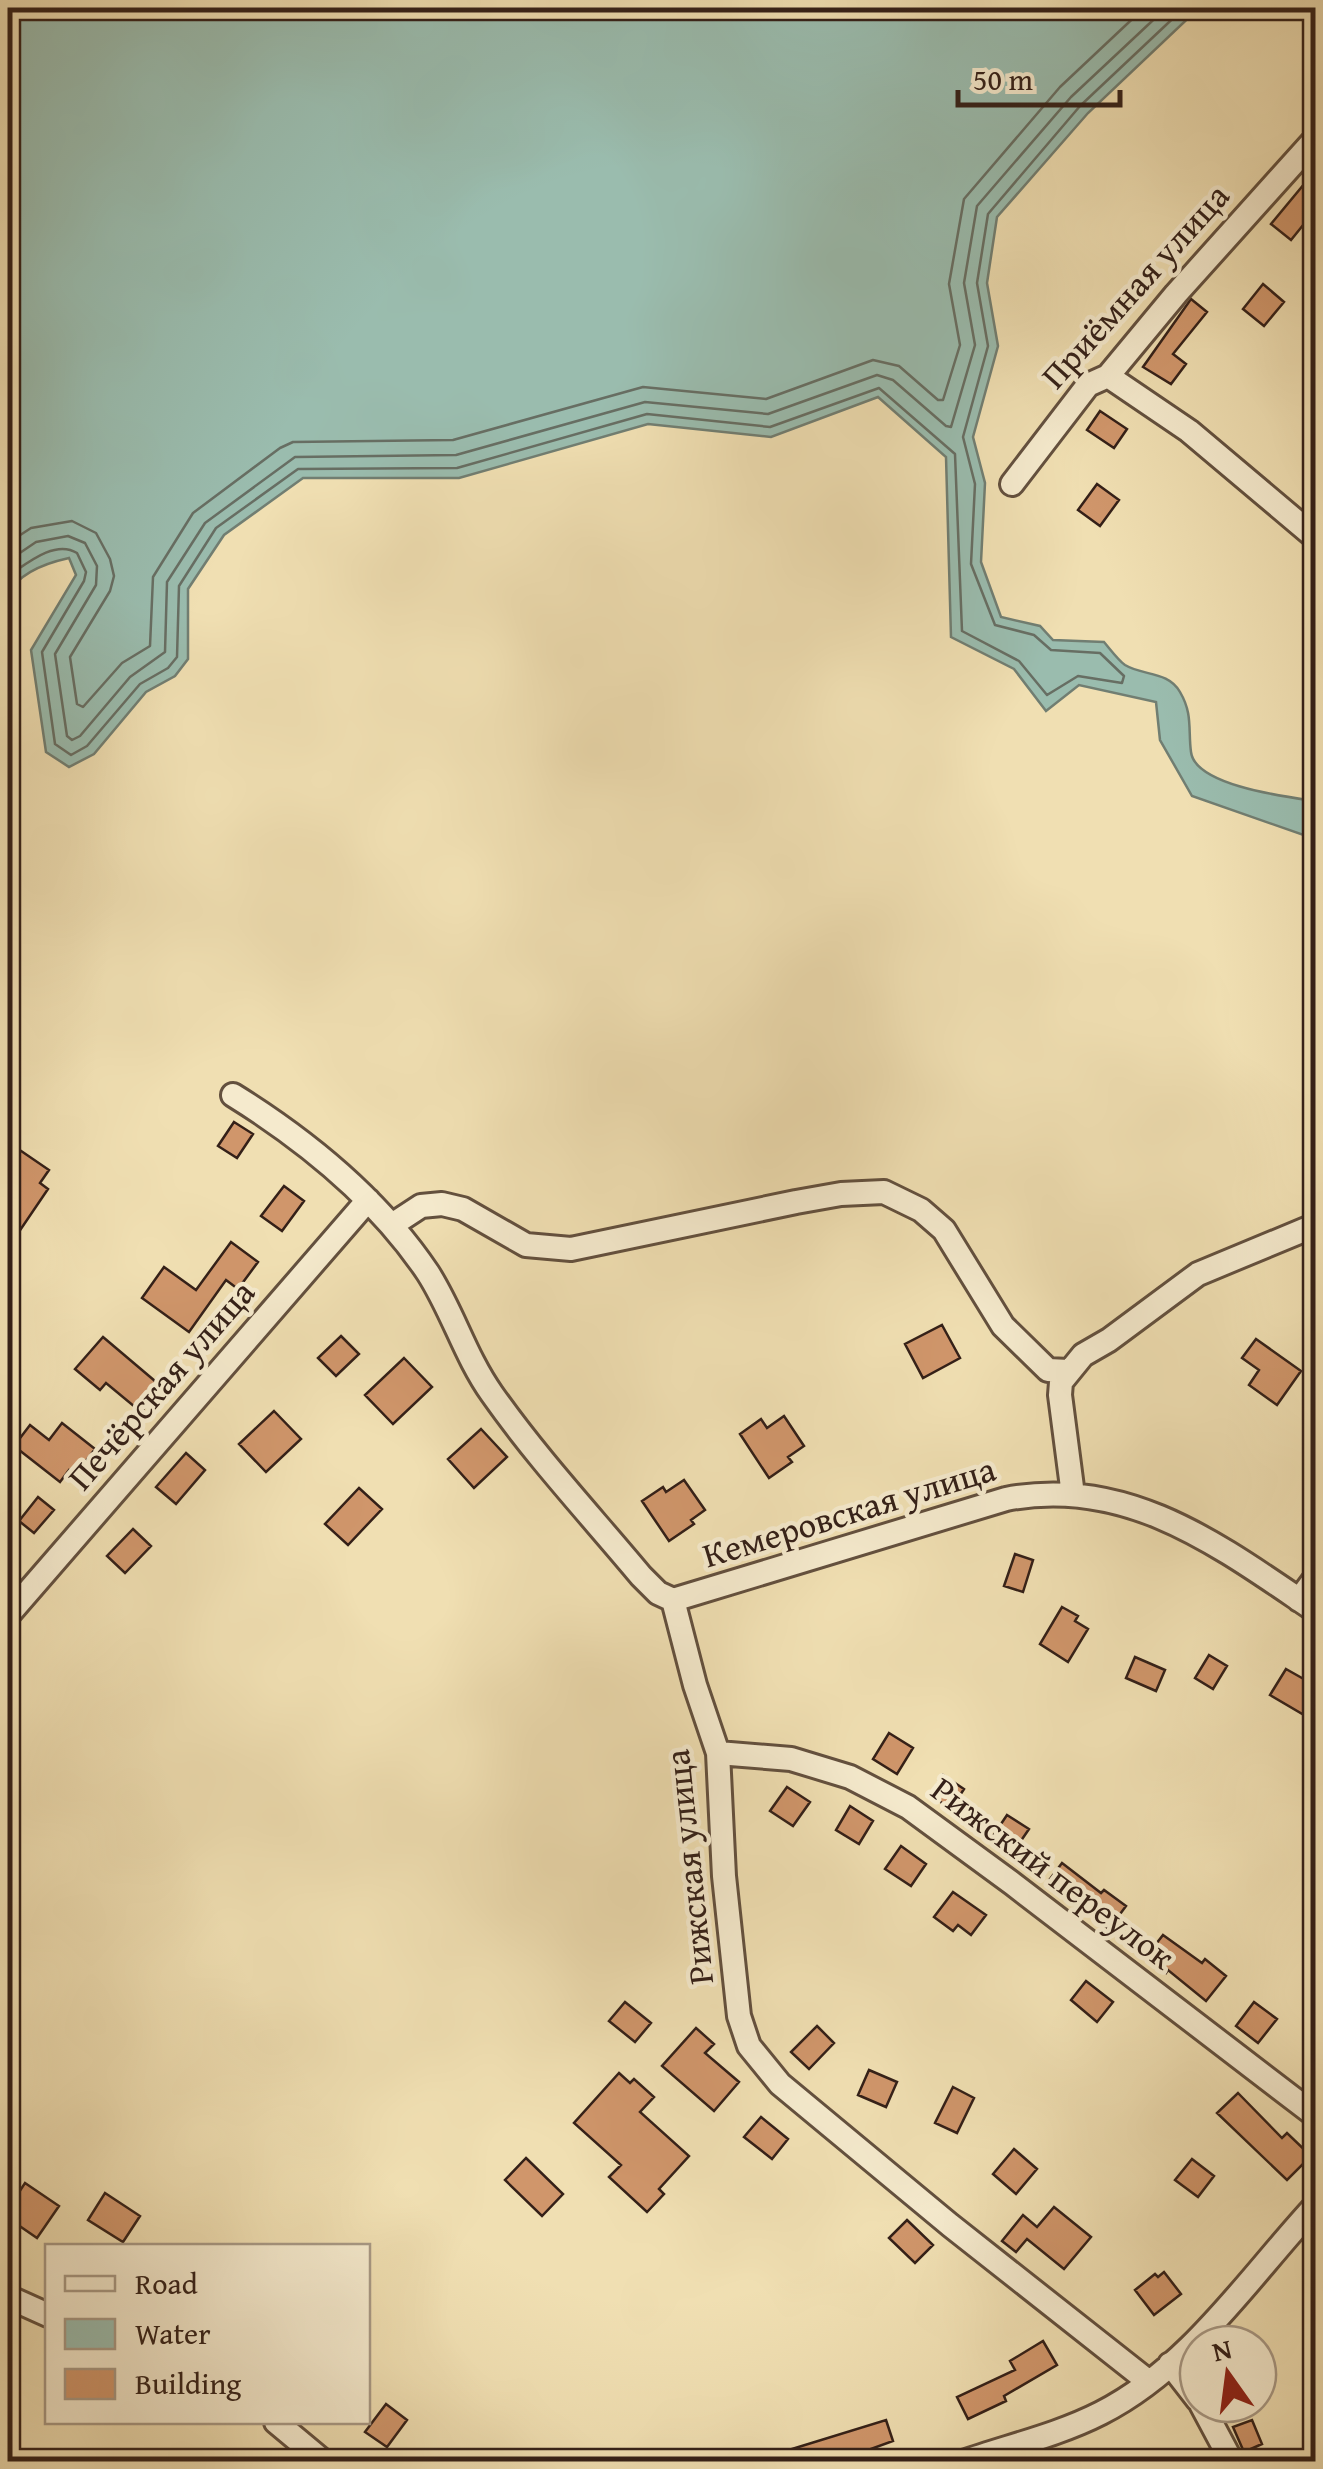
<svg xmlns="http://www.w3.org/2000/svg" width="1323" height="2469" font-family="'Gentium Book Plus',serif">
<style>
.water{fill:#9abcae;stroke:#717e72;stroke-width:2.5}
.lines{fill:none;stroke-linecap:round;stroke-linejoin:round}
.shore{stroke:#676e63;stroke-width:2.5}
.building{fill:#d0966b;stroke:#342018;stroke-width:2.5}
.minor-casing{stroke:#63503e;stroke-width:28}
.minor{stroke:#f5eacd;stroke-width:22}
.labels{text-anchor:middle;stroke-width:9;stroke-linejoin:round;paint-order:stroke}
.street-label{font-size:35px;fill:#342018;stroke:#f5eacd}
</style>
<rect width="100%" height="100%" fill="#f0dfb2"/>
<filter id="stains"><feTurbulence type="fractalNoise" baseFrequency=".002" numOctaves="4"/><feColorMatrix values="0 0 0 0 .2 0 0 0 0 .09 0 0 0 0 .02 0 0 0 .5 -.17"/></filter>
<radialGradient id="worn" r=".72"><stop offset=".6" stop-color="#630" stop-opacity="0"/><stop offset="1" stop-color="#630" stop-opacity=".3"/></radialGradient>
<path class="water" d="M8 8H1199L1088 113 997 217 987 283 998 346 973 437 985 483 981 562 1001 617 1040 626 1053 640 1104 642C1110 649 1118 660 1125 665 1143 676 1168 671 1180 692 1193 714 1188 730 1191 752 1195 786 1288 797 1315 801V839L1192 796 1160 740 1156 702 1079 685 1046 711 1014 669 951 637 946 457 878 397 771 437 648 424 459 478H303L224 535 188 589V659L175 676 146 692 94 754 69 767 46 752 31 650 76 575 69 558C46 563 19 573 8 594Z"/>
<g class="lines">
<path class="shore" d="M8 543 31 528 72 521 96 533 110 559 114 576 110 591 70 657 77 704 83 707 122 663 150 646 153 577 193 513 280 448 293 442 453 440 643 387 766 399 873 360 899 366 938 400H943L960 345 949 284 964 199 1060 87 1144 8
M8 561 36 542 68 536 85 543 97 566 96 585 55 654 67 736 72 740 80 736 130 677 165 652 167 582 205 523 295 457 456 455 645 402 768 414 877 375 893 380 946 426 951 427 975 345 964 283 977 206 1071 97 1166 8
M8 576C26 564 55 539 77 553L86 572 84 581 42 652 55 744 71 755 87 746 140 684 168 668 177 657 179 586 216 528 298 469 457 468 647 414 770 427 879 388 955 454 962 631 1019 661 1047 695 1078 676 1122 683 1124 676 1100 653 1051 650 1034 635 995 625 971 564 975 484 963 437 988 346 977 283 988 214 1080 106 1184 8"/>
</g>
<path class="building" d="M1305 183 1316 191V209L1291 240 1271 224Z
M1263 284 1284 302 1264 326 1243 309Z
M1191 299 1207 312 1173 354 1186 364 1171 384 1143 367Z
M1100 411 1127 429 1114 448 1087 430Z
M1097 484 1119 500 1100 526 1078 510Z
M234 1122 253 1134 237 1158 218 1146Z
M8 1142 49 1170 40 1183 48 1189 8 1248Z
M284 1186 304 1201 282 1231 261 1216Z
M231 1242 258 1262 238 1289 226 1280 189 1332 142 1298 164 1267 196 1290Z
M942 1325 960 1358 923 1378 905 1344Z
M341 1336 359 1354 336 1376 318 1358Z
M103 1337 162 1387 141 1412 106 1383 100 1390 75 1369Z
M1256 1339 1301 1371 1277 1405 1249 1385 1259 1370 1242 1358Z
M404 1358 432 1387 393 1424 365 1395Z
M274 1411 301 1439 266 1472 239 1444Z
M784 1416 804 1446 788 1457 792 1462 769 1478 740 1434 761 1419 767 1428Z
M62 1423 95 1449 75 1475 69 1470 60 1482 14 1446 30 1425 49 1440Z
M481 1429 507 1457 474 1488 448 1459Z
M186 1453 205 1470 176 1504 156 1487Z
M684 1480 705 1510 691 1520 694 1524 669 1541 642 1501 663 1487 666 1492Z
M359 1488 382 1509 348 1545 325 1524Z
M38 1497 54 1510 34 1533 19 1521Z
M133 1529 151 1546 125 1573 107 1556Z
M1015 1554 1033 1560 1023 1592 1004 1586Z
M1062 1607 1078 1616 1075 1621 1088 1629 1068 1662 1040 1644Z
M1209 1655 1227 1666 1213 1689 1195 1678Z
M1135 1657 1165 1670 1156 1691 1126 1678Z
M1286 1669 1316 1686V1722L1270 1695Z
M889 1733 913 1748 897 1774 873 1759Z
M943 1775 964 1789 951 1809 930 1795Z
M787 1787 810 1802 793 1826 770 1811Z
M850 1806 873 1821 859 1844 836 1830Z
M1007 1815 1029 1829 1014 1851 993 1836Z
M901 1846 926 1864 911 1886 885 1869Z
M1062 1863 1101 1893 1104 1890 1126 1906 1109 1929 1047 1883Z
M953 1892 986 1915 971 1935 958 1925 953 1931 934 1917Z
M1163 1935 1202 1963 1205 1959 1226 1976 1206 2001 1168 1970 1166 1973 1145 1958Z
M1086 1981 1113 2002 1097 2022 1071 2000Z
M625 2002 651 2023 635 2042 609 2021Z
M1254 2002 1277 2019 1258 2043 1236 2026Z
M817 2026 834 2043 809 2069 791 2052Z
M696 2028 714 2044 705 2053 739 2082 714 2111 662 2066Z
M869 2070 897 2082 886 2107 858 2095Z
M619 2073 630 2083 634 2079 654 2097 640 2112 689 2156 659 2189 664 2194 647 2212 609 2177 621 2165 574 2123Z
M953 2087 974 2098 957 2133 935 2123Z
M1238 2093 1282 2138 1287 2133 1311 2156 1287 2180 1217 2113Z
M761 2117 788 2139 772 2159 744 2137Z
M1014 2149 1037 2169 1016 2194 993 2174Z
M526 2158 563 2194 542 2216 505 2180Z
M1192 2159 1214 2176 1198 2197 1175 2180Z
M25 2183 59 2206 37 2238 8 2218V2209Z
M105 2193 140 2216 123 2242 88 2220Z
M1054 2207 1091 2237 1064 2269 1027 2239 1016 2252 1002 2241 1023 2215 1037 2227Z
M907 2220 933 2245 915 2263 889 2238Z
M1164 2272 1181 2294 1154 2315 1135 2290 1155 2274 1158 2277Z
M1043 2341 1057 2365 1004 2396 1006 2401 968 2419 957 2397 1015 2370 1010 2361Z
M386 2404 407 2420 387 2447 365 2432Z
M886 2420 893 2441 835 2462H766V2457Z
M1252 2420 1262 2444 1244 2452 1233 2427Z"/>
<g class="lines">
<defs>
<path id="minor" d="M1108 376 1189 431 1316 538
M1012 484 1088 385 1108 376 1176 294 1316 138
M233 1095C307 1141 379 1200 428 1273 453 1312 465 1356 492 1394 537 1458 591 1516 641 1576L658 1593 673 1600 695 1685 718 1753 724 1876 739 2016 749 2046 780 2084 950 2225 1149 2382
M392 1225 421 1206 442 1204 463 1209 526 1245 571 1249 796 1202 841 1194 884 1192 921 1210 944 1230 1003 1326 1048 1370 1068 1371
M1073 1495 1060 1395 1061 1382 1083 1355 1109 1340 1198 1274 1316 1225
M673 1600 1006 1499C1128 1475 1221 1547 1316 1611
M1299 1600 1316 1577
M8 1615 368 1200
M718 1753 791 1759 850 1777 908 1807 1013 1884 1316 2116
M8 2297 48 2315
M1170 2364 1198 2400
M1201 2404 1232 2462
M276 2422 324 2462
M963 2462C1009 2446 1058 2435 1101 2413 1190 2368 1250 2276 1316 2205"/>
</defs>
<use href="#minor" class="minor-casing"/>
<use href="#minor" class="minor"/>
</g>
<g class="labels">
<g class="street-label">
<text transform="translate(1135 286) rotate(-48)" y="12">Приёмная улица</text>
<text transform="translate(161 1385) rotate(-49)" y="12">Печёрская улица</text>
<text transform="translate(849 1512) rotate(-17)" y="12">Кемеровская улица</text>
<text transform="translate(689 1867) rotate(-96)" y="12">Рижская улица</text>
<text transform="translate(1053 1873) rotate(37)" y="12">Рижский переулок</text>
</g>
</g>
<rect width="1323" height="2469" fill="none" stroke="#f0dfb2" stroke-width="40"/>
<rect x="10" y="10" width="1303" height="2449" fill="none" stroke="#342018" stroke-width="5"/>
<rect x="20" y="20" width="1283" height="2429" fill="none" stroke="#342018" stroke-width="2.5"/>
<rect x="45" y="2244" width="325" height="180" fill="#f5eacd" stroke="#a89985" stroke-width="2.5"/>
<rect x="65" y="2276" width="50" height="15" fill="#f5eacd" stroke="#a89985" stroke-width="2.5"/>
<text x="135" y="2294" font-size="30" fill="#342018">Road</text>
<rect x="65" y="2319" width="50" height="30" fill="#9abcae" stroke="#a89985" stroke-width="2.5"/>
<text x="135" y="2344" font-size="30" fill="#342018">Water</text>
<rect x="65" y="2369" width="50" height="30" fill="#d0966b" stroke="#a89985" stroke-width="2.5"/>
<text x="135" y="2394" font-size="30" fill="#342018">Building</text>
<g transform="translate(1228 2374) rotate(346)"><circle r="48" fill="#f5eacd" stroke="#a89985" stroke-width="2.5"/>
<path d="M0-8L18 38L0 25L-18 38Z" fill="#8f2418"/>
<text y="-15" font-size="28" font-weight="bold" text-anchor="middle" fill="#342018">N</text>
</g>
<path d="M958 90v15h162v-15" fill="none" stroke="#342018" stroke-width="5"/>
<text x="973" y="90" font-size="30" fill="#342018" stroke="#f5eacd" stroke-width="8" paint-order="stroke">50 m</text>
<rect width="100%" height="100%" filter="url(#stains)"/>
<rect width="100%" height="100%" fill="url(#worn)"/>
</svg>
